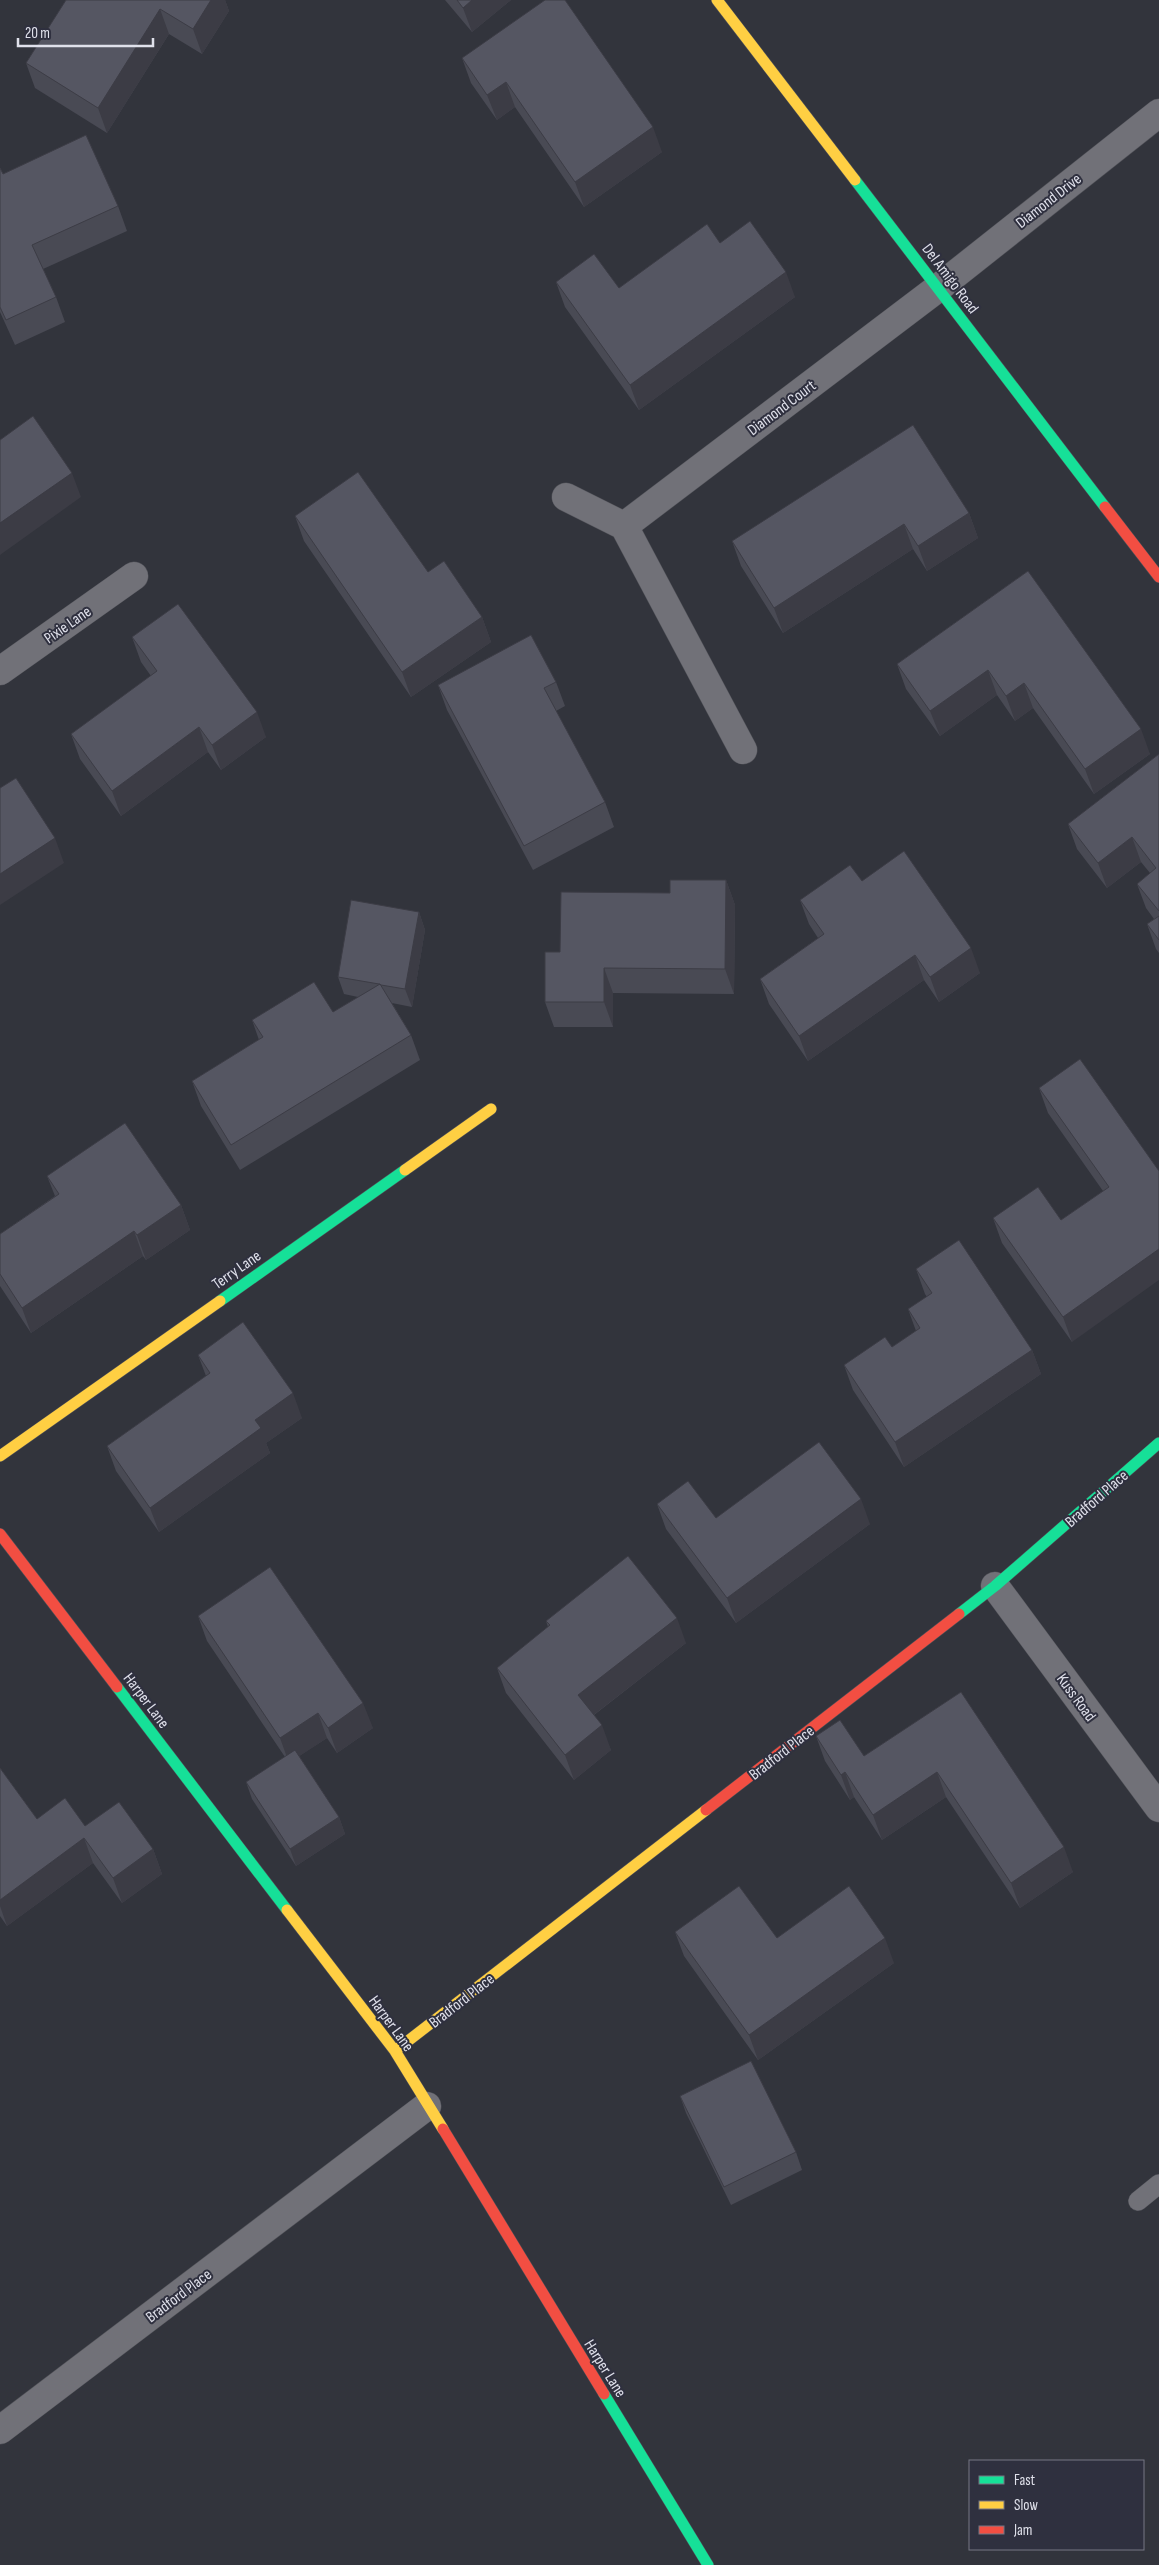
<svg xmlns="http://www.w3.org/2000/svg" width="1159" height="2565" font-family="'Sofia Sans Condensed',sans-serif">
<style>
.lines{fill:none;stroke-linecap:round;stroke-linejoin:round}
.lane-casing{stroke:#4f5057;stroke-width:20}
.street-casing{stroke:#4f5057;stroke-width:29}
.fast-casing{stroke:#4f5057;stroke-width:12}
.slow-casing{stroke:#4f5057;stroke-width:12}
.jam-casing{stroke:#4f5057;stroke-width:12}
.lane{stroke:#717178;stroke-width:19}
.street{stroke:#717178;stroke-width:28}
.fast{stroke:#16e098;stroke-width:11}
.slow{stroke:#ffcf43;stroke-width:11}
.jam{stroke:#f24e42;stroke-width:11}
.wall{fill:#494a54}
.shaded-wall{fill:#3c3c45}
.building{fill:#555662;stroke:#3c3c45}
.labels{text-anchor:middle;stroke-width:4;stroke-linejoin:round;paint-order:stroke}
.street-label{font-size:16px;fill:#e0e1eb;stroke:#2f303f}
</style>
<rect width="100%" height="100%" fill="#32343c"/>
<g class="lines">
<defs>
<path id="lane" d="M1138 2201 1159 2184"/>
<path id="street" d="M566 497 624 526 743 750
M624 526 938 288 1159 113
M0 671 134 576
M995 1586 1159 1808
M0 2430 427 2106"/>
<path id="fast" d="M855 180 1105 507
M220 1301 405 1170
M959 1614 995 1586 1159 1443
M117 1687 287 1910
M604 2394 708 2565"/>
<path id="slow" d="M717 0 855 180
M405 1170 491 1109
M0 1456 220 1301
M287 1910 395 2051 443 2129
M395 2051 706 1810"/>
<path id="jam" d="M1105 507 1159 577
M0 1534 117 1687
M706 1810 959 1614
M443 2129 604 2394"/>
</defs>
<use href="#lane" class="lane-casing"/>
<use href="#street" class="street-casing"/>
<use href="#fast" class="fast-casing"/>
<use href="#slow" class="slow-casing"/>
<use href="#jam" class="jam-casing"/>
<use href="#lane" class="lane"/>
<use href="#street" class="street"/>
<use href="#fast" class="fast"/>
<use href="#slow" class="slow"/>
<use href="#jam" class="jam"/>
</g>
<path class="wall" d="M66 0H225L229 11 202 54 169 34 107 133 35 88 26 63Z
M445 0H511L472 32Z
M462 58 662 152 584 207 515 107 497 120 471 83Z
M0 168 3 174 118 206 127 231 43 269 56 297 65 322 15 345 0 312Z
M720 243 795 297 639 410 565 307 556 282 619 288Z
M969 513 978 538 927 571 913 549 783 633 741 566 732 541Z
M295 516 428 572 482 617 491 642 411 697 304 541Z
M1028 571 1150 754 1094 794 1033 708 1015 721 997 695 940 736 906 689 897 664Z
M132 637 266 737 221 770 208 752 121 816 80 759 71 734 151 676 141 662Z
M556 682 565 706 556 711 605 802 614 827 533 870 447 710 438 685Z
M1159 754V953L1156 949 1147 924 1154 919 1146 908 1137 884 1150 873 1141 862 1107 888 1077 849 1068 824Z
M726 880 735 905 734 994 613 993V1027H554L545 1002 560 952 670 893Z
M862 881 980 973 939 1002 924 980 808 1061 769 1004 760 979 818 938 809 924 800 900Z
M419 912 425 930 412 1007 392 1003 411 1035 420 1060 240 1170 201 1106 192 1081 259 1040 252 1020 333 1012 358 997 344 994 338 977Z
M1039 1088 1159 1171 1072 1342 1002 1243 993 1218 1061 1220 1103 1191 1048 1113Z
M47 1176 181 1205 190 1230 146 1260 143 1256 31 1333 0 1286V1234L55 1196Z
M916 1269 1032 1350 1041 1374 904 1467 853 1390 844 1365 892 1347 916 1331 908 1309 927 1297 925 1294Z
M198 1355 302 1418 266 1443 270 1453 159 1532 116 1471 107 1446 206 1376Z
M657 1504 716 1518 870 1524 736 1623 666 1529Z
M198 1616 373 1728 337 1753 327 1738 299 1756 339 1817 345 1834 296 1866 252 1799 246 1782 285 1757 207 1641Z
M546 1621 686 1643 594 1715 611 1750 574 1780 506 1693 497 1668 548 1627Z
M961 1692 1073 1872 1020 1908 946 1797 882 1840 854 1797 850 1800 825 1761 816 1736 864 1756Z
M0 1768 37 1819 85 1826 153 1849 162 1874 122 1903 93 1863 7 1926 0 1916Z
M675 1932 777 1938 894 1963 758 2060 684 1956Z
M680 2096 796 2152 802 2170 731 2205 686 2113Z"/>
<path class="shaded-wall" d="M211 0H225L229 11 202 54 193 29Z
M472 0H511L472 32 463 8Z
M160 9 169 34 107 133 98 108Z
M506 82 515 107 497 120 487 95Z
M653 127 662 152 584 207 575 182Z
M786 272 795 297 639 410 630 385Z
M72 473 81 497 0 555V523Z
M969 513 978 538 927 571 918 546Z
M904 524 913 549 783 633 774 608Z
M482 617 491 642 411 697 402 672Z
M988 670 997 695 940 736 930 711Z
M1024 683 1033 708 1015 721 1006 696Z
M257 712 266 737 221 770 212 745Z
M199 727 208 752 121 816 112 791Z
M1141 729 1150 754 1094 794 1085 769Z
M1132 837 1141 862 1107 888 1098 863Z
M55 838 64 863 0 905V874Z
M726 880 735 905 734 994 725 969Z
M419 912 425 930 412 1007 405 989Z
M971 948 980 973 939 1002 930 977Z
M915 955 924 980 808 1061 799 1036Z
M604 968 613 993V1027L604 1002Z
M181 1205 190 1230 146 1260 137 1235Z
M134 1231 143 1256 31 1333 22 1308Z
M1159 1249V1280L1072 1342 1063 1317Z
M1032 1350 1041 1374 904 1467 895 1442Z
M293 1393 302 1418 266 1443 270 1453 159 1532 150 1508 255 1420Z
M861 1499 870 1524 736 1623 727 1598Z
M677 1618 686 1643 587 1720 578 1695Z
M363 1703 373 1728 337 1753 328 1728Z
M318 1713 327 1738 289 1763 280 1738Z
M602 1725 611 1750 574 1780 565 1755Z
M845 1772 854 1797 850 1800 841 1775Z
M937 1772 946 1797 882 1840 873 1815Z
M339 1817 345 1834 296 1866 290 1849Z
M84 1838 93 1863 7 1926 0 1906V1900Z
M1064 1847 1073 1872 1020 1908 1011 1883Z
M153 1849 162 1874 122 1903 113 1878Z
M885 1938 894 1963 758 2060 749 2035Z"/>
<path class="building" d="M66 0H211L193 29 160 9 98 108 26 63Z
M457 0H472L463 8Z
M545 0H565L653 127 575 182 506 82 487 95 462 58Z
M86 135 118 206 32 245 56 297 6 320 0 307V168L3 174Z
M750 221 786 272 630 385 556 282 594 254 619 288 707 224 720 243Z
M33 416 72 473 0 523V440Z
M913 425 969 513 918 546 904 524 774 608 732 541Z
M358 472 428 572 444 561 482 617 402 672 295 516Z
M1028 571 1141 729 1085 769 1024 683 1006 696 988 670 930 711 897 664Z
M178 604 257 712 212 745 199 727 112 791 71 734 157 671 132 637Z
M531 635 556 682 544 688 605 802 524 846 438 685Z
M1159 754V911L1137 884 1156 868 1132 837 1098 863 1068 824Z
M16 778 55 838 0 874V788Z
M904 851 971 948 930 977 915 955 799 1036 760 979 824 934 800 900 850 865 862 881Z
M670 880H726L725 969 604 968V1002H545V952H560L561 892 670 893Z
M351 900 419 912 405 989 381 985 380 984H379L338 977Z
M1159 916V940L1147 924Z
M314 982 333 1012 380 984 411 1035 231 1145 192 1081 263 1037 252 1020Z
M1080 1059 1159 1171V1249L1063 1317 993 1218 1038 1187 1061 1220 1109 1187 1039 1088Z
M125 1123 181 1205 137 1235 134 1231 22 1308 0 1274V1234L59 1194 47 1176Z
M959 1240 1032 1350 895 1442 844 1365 885 1337 892 1347 920 1328 908 1309 932 1293 916 1269Z
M243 1322 293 1393 255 1420 261 1428 150 1508 107 1446 210 1373 198 1355Z
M819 1442 861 1499 727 1598 657 1504 688 1481 716 1518Z
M628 1556 677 1618 578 1695 602 1725 565 1755 497 1668 550 1625 546 1621Z
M270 1567 363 1703 328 1728 318 1713 280 1738 198 1616Z
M961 1692 1064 1847 1011 1883 937 1772 873 1815 845 1772 841 1775 816 1736 840 1720 864 1756Z
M295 1750 339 1817 290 1849 246 1782Z
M0 1768 37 1819 65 1798 85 1826 119 1802 153 1849 113 1878 84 1838 0 1900Z
M739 1886 777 1938 849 1886 885 1938 749 2035 675 1932Z
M751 2061 796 2152 724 2187 680 2096Z"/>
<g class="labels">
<g class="street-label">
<text transform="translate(1048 200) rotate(-38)" y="6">Diamond Drive</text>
<text transform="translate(951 278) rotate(53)" y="6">Del Amigo Road</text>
<text transform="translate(781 407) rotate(-37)" y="6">Diamond Court</text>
<text transform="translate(67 624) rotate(-35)" y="6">Pixie Lane</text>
<text transform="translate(236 1269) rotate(-35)" y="6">Terry Lane</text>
<text transform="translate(1096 1498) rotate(-41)" y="6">Bradford Place</text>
<text transform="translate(1077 1697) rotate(54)" y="6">Kuss Road</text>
<text transform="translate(147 1700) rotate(53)" y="6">Harper Lane</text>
<text transform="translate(781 1752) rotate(-38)" y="6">Bradford Place</text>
<text transform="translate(461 2000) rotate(-38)" y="6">Bradford Place</text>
<text transform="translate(392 2023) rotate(54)" y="6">Harper Lane</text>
<text transform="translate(178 2295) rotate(-37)" y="6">Bradford Place</text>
<text transform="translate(606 2368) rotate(58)" y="6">Harper Lane</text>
</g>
</g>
<rect x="969" y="2460" width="175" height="90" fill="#2f303f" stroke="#767784"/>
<rect x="979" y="2476" width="25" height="8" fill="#16e098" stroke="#767784"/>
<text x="1014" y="2485" font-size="15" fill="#e0e1eb">Fast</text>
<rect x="979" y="2501" width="25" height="8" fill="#ffcf43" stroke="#767784"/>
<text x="1014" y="2510" font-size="15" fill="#e0e1eb">Slow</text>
<rect x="979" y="2526" width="25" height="8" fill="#f24e42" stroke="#767784"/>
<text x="1014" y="2535" font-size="15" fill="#e0e1eb">Jam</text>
<path d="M18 38v8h135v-8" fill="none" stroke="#e0e1eb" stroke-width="2.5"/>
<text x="25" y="38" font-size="15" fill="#e0e1eb" stroke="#2f303f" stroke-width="4" paint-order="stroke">20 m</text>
</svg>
